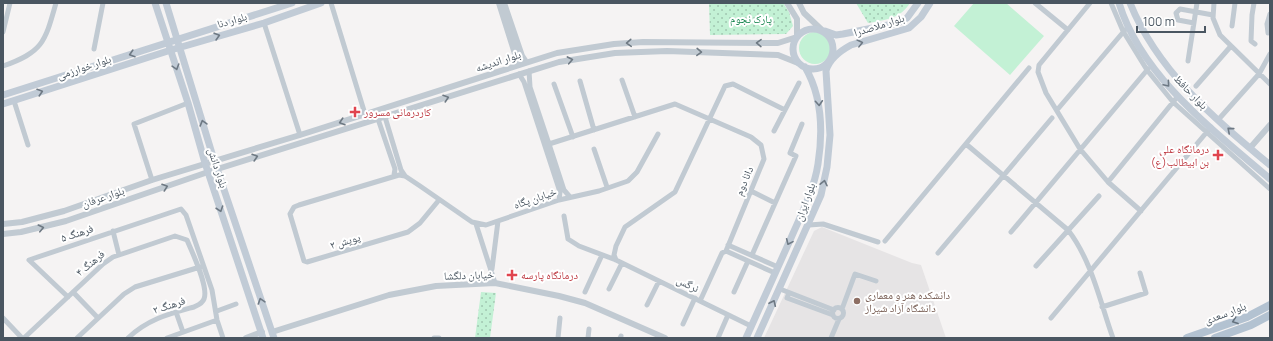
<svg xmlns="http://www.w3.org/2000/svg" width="1273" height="341" font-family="Manrope,'Noto Naskh Arabic',sans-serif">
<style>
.education{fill:#e6e4e5}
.grass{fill:#c3f1d5}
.park{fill:url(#park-dots)}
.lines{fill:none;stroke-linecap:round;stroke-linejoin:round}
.minor{stroke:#c1cad2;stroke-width:5}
.tertiary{stroke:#c1cad2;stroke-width:6}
.secondary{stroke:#c1cbd6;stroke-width:7}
.primary{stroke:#b3c2d1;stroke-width:8}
.oneway{stroke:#6e7984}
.oneway2{stroke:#6e7983}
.oneway3{stroke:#64717d}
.health-dot{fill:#e0444e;stroke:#fff;stroke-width:1.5}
.education-dot{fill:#8d6e63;stroke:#fff;stroke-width:1.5}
.labels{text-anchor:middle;stroke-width:4;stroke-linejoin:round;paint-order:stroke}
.park-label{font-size:11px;fill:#17864f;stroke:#fff}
.street-label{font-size:11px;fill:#4a5661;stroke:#fff}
.health-label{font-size:11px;fill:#be3a42;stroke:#fff;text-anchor:start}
.education-label{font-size:11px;fill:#785e54;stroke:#fff;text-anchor:start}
</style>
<defs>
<pattern id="park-dots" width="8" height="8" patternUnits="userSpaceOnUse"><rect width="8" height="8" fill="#c3f1d5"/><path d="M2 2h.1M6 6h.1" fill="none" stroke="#a0c6b0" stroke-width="1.8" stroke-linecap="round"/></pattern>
</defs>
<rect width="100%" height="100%" fill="#f5f3f3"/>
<path class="education" d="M822 227 912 263 921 265 946 338H764L814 231Z"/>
<path class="grass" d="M974 3H1006L1044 36 1010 75 954 26Z
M799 48a16 16 0 1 1 32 0a16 16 0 1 1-32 0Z"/>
<path class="park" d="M709 3H783L789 12 793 26 786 34 710 35Z
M856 3H910C900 19 885 20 868 23Z
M481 292 496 293 490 338H475Z"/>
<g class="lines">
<path class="minor" d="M331 3 365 114
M1035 3 1068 30
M1090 3 1039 65 1038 72 1046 93 1080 149 1108 182 1141 211
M1111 3 1123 31 1147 70 1173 102 1270 189
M1214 3 1213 18 1220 35 1270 84
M1254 3 1252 15 1251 41 1255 44
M264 23 300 135
M1194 23 1178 20 1176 13 1180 9 1213 15
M1232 26 1235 3
M3 32 10 3
M1268 33 1267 24 1270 14
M94 49 103 3
M1188 61 1197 3
M3 66C43 52 45 42 56 3
M529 71 530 87 549 144 564 190 570 197
M519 74 524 82 560 192 559 200
M622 80 635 117
M580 81 594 130
M554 84 573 137
M1196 86 1231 46
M14 101 28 145
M1057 110 1125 30
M385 117 401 170 405 176
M378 119 395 169 394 175
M1218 120 1259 74 1270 54
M774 131 799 83
M549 144 675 104 751 137 761 145 764 159 726 251 722 253 700 301
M966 144 1068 230C1092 261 1100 302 1113 338
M594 149 607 187
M152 180 134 124 188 103
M1108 182 1178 96
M751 191 775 203
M439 200 420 223 408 232 307 262 304 261 290 214 294 207 299 205 399 175 405 176 420 186 472 222 486 225 559 200 599 191 628 181 637 172 658 134
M564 216 568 239 579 246 616 260 751 326
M476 224 495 283
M809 225 823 224 878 242
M113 231 119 255
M1011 232 1148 69
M885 241 1029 68
M728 245 778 267
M726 251 775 273
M938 253 1052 118
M752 255 796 156 790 153 802 124
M616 260 614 255 616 246 625 227 675 192 725 86 733 84 785 110
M1036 266 1099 196
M492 269 498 221
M609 289 622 263
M780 289 834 310
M73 292 98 318
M585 292 602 255
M734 292 748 261
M789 293 787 298 833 315
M68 297 29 260 181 209 186 215 212 290 217 320 223 338
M647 305 659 281
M1102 307 1146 293 1140 273
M832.5 313a5.5 5.5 0 1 1 11 0a5.5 5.5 0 1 1-11 0Z
M842 309 855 274 876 281
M217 311 236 304
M176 312 183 332
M3 318 22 338
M1051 318 1211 127
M683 324 695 298
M24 338 103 264 113 257 175 236 187 240C192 252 209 287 204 299 202 304 198 305 194 307 169 314 148 319 128 338
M77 338 124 294 135 287 200 267
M167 338 217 320
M434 338H439
M558 338 560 318
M588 338 589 329
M620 338 621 336
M718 338 728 315
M831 338 839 319"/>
<path class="tertiary" d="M499 3 516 57 515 65
M504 3 522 56 526 62
M799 3 804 13 823 31
M1250 148 1270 125
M3 224 22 222 64 211 152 180 300 135 557 53 614 44 643 42 778 43 797 37V19L787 3
M3 234 21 232 66 221 208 172 559 62 615 53 667 51 778 55 798 63
M272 332 389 295 436 286 495 283 559 296 585 303 665 338
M246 338 262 332"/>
<path class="secondary" d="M155 3 188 103 205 163 263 338
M166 3 214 160 274 338
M1119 3C1141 76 1214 131 1270 179
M1130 3C1158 72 1214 118 1270 165
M793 49a20 20 0 1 1 40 0a20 20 0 1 1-40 0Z
M825 31 836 35 843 34 898 23 907 18 918 3
M3 95 292 3
M3 104 171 50 264 23 321 3
M746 338C761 305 776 272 791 238 801 215 814 190 818 164 823 132 822 96 805 67
M757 338 821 195 827 167 830 135 826 71C829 59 840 51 851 45L909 28 921 17 930 3"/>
<path class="primary" d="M1187 338 1247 317 1270 305
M1215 338 1251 325 1270 315"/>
</g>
<defs><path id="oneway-chevron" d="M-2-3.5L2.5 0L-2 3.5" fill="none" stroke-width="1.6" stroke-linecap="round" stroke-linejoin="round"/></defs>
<g class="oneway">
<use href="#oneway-chevron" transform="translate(217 36) rotate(-16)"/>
<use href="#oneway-chevron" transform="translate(860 43) rotate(-14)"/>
<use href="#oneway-chevron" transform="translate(132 54) rotate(163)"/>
<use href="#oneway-chevron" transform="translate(176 67) rotate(73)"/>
<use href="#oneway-chevron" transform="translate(1167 84) rotate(50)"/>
<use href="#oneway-chevron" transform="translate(40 92) rotate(-18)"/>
<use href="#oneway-chevron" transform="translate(819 103) rotate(86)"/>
<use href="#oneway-chevron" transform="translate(203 123) rotate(-106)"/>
<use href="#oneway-chevron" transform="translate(1230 130) rotate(-139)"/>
<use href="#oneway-chevron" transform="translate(824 183) rotate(-78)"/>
<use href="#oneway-chevron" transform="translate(220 209) rotate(71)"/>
<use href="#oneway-chevron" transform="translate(789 242) rotate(114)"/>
<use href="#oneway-chevron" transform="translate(261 301) rotate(-108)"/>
<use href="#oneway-chevron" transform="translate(773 303) rotate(-65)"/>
</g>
<g class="oneway2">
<use href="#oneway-chevron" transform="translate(629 43) rotate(176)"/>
<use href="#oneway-chevron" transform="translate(759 43) rotate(-179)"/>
<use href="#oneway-chevron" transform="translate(699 52) rotate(2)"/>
<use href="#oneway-chevron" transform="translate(570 60) rotate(-11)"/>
<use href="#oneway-chevron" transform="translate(446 98) rotate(-18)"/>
<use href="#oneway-chevron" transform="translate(342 122) rotate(162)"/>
<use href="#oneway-chevron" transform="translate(255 157) rotate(-17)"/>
<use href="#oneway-chevron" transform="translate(165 187) rotate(-19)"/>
<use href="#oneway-chevron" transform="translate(41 228) rotate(-13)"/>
</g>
<use class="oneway3" href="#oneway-chevron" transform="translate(1235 321) rotate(160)"/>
<g class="health-dot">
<path d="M353 106h4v4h4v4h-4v4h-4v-4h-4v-4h4z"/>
<path d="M1216 149h4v4h4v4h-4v4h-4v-4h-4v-4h4z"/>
<path d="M510 269h4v4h4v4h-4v4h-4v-4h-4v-4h4z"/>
</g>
<circle class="education-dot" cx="857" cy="301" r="4"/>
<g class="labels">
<g class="park-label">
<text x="751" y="23">پارک نجوم</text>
</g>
<g class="street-label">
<text transform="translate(232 20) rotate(-16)" y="4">بلوار دنا</text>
<text transform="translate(879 25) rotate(-17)" y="4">بلوار ملاصدرا</text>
<text transform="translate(498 61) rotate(-18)" y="4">بلوار اندیشه</text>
<text transform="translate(84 67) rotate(-18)" y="4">بلوار خوارزمی</text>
<text transform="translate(1191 92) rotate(46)" y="4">بلوار حافظ</text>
<text transform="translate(218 168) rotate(72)" y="4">بلوار دانش</text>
<text transform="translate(744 181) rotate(-67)" y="4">دانا دوم</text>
<text transform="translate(103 197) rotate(-19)" y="4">بلوار عرفان</text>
<text transform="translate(535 198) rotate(-19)" y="4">خیابان پگاه</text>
<text transform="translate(805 202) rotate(-70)" y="4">بلوار ایران</text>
<text transform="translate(77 233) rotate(-18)" y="4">فرهنگ ۵</text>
<text transform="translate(345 241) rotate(-17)" y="4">پویش ۲</text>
<text transform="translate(90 263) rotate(-40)" y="4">فرهنگ ۴</text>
<text transform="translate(469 275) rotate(-2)" y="4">خیابان دلگشا</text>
<text transform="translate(688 284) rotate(26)" y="4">نرگس</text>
<text transform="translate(169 305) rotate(-18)" y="4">فرهنگ ۲</text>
<text transform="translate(1225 313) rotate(-21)" y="4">بلوار سعدی</text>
</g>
<g class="health-label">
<text x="364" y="116">کاردرمانی مسرور</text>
<text x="1209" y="153" text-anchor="end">درمانگاه علی<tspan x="1209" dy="13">بن ابیطالب(ع)</tspan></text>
<text x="521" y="279">درمانگاه پارسه</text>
</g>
<g class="education-label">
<text x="865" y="299">دانشکده هنر و معماری<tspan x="865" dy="13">دانشگاه آزاد شیراز</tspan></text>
</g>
</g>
<rect width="1273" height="341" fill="none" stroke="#4a5661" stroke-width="8"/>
<path d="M1137 26v6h68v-6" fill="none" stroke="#4a5661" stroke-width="2"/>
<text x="1143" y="26" font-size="12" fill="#4a5661" stroke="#ffffff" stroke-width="3" paint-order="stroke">100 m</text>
</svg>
